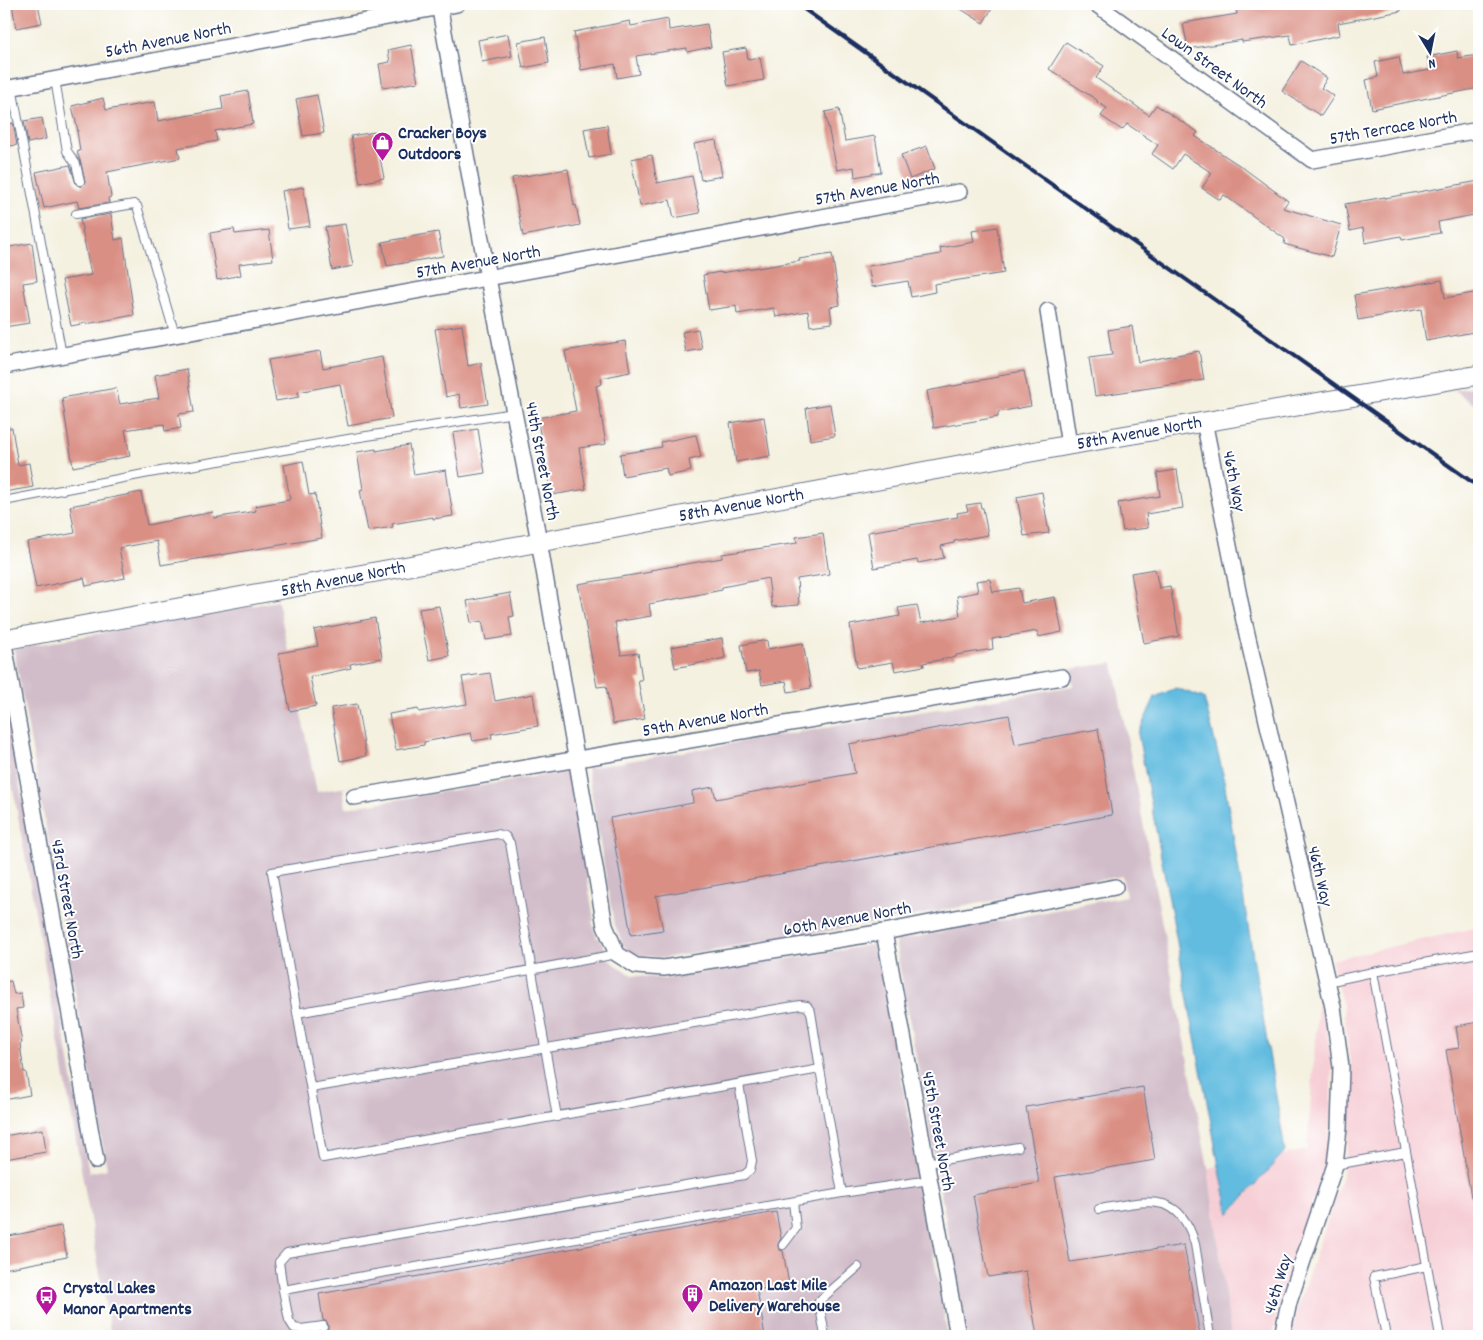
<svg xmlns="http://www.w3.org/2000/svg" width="1483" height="1340" font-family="Dekko,sans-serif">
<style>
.built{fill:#f6cfd6}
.industrial{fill:#d1bdc9}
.water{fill:#62bce0;stroke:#3e769f}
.building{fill:#da8f84}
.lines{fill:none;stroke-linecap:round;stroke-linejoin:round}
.service-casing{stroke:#67738c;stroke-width:10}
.minor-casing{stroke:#67738c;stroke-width:18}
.tertiary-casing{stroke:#67738c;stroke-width:21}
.service{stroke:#fff;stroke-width:8}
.minor{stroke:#fff;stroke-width:15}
.tertiary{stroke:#fff;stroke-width:19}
.rail{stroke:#1b2f5e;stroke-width:4}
.labels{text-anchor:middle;stroke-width:4;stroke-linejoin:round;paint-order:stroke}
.street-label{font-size:18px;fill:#1b2f5e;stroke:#fff}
.poi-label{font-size:18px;font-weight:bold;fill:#1b2f5e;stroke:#fff;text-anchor:start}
</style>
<rect width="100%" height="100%" fill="#fff"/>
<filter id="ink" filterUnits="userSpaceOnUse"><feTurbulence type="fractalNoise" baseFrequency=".02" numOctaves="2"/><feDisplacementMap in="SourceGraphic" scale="10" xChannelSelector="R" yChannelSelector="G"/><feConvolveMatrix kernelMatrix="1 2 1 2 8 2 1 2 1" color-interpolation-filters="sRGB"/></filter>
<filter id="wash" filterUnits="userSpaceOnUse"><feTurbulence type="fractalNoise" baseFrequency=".0096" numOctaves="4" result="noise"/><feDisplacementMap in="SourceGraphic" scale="20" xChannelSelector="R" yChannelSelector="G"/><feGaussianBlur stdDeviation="1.12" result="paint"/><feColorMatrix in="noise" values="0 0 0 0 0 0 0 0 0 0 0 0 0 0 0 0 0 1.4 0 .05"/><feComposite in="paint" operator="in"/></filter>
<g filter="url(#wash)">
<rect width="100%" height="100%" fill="#f4f1e0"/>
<path class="built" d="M1479 927V1336H1291L1298 1305 1337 1193 1344 1168 1349 1129 1351 1066 1343 1006 1331 960Z
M1319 990 1324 1009 1332 1067 1330 1126 1326 1162 1319 1185 1280 1298 1273 1336H1231L1208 1168 1219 1166 1230 1214 1282 1155 1307 1150Z"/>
<path class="industrial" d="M1479 386V408L1454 390Z
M278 601 317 792 423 774 343 788 346 808 569 771 594 920 592 921 597 938H600L609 959 613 963 632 975 665 979 877 944 948 1336H111L4 738V697L89 1173 107 1169 14 649Z
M1113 663 1208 1168 1231 1336H967L895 941 1126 896 1122 876 882 922 663 958 638 955 624 947 614 923 587 768 1073 686 1070 669Z"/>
<path class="water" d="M1176 688 1204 698 1223 774 1285 1151 1229 1214 1219 1166 1138 734 1155 697Z"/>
<g id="blocks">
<path class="building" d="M12 4H38L42 23 16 28Z
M953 4H995L983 23Z
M1269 4H1400L1401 11 1338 23 1340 35 1292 45 1290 35 1242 42V40L1188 49 1183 23 1237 14 1236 9Z
M668 19 669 30 707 24 711 47 687 52V48L636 56 639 74 617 78 615 64 581 70 574 32 630 21 631 26Z
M508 34 512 56 482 62 478 40Z
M545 37 549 63 523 68 518 42Z
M1066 42 1104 66 1096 78 1149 115 1156 105 1198 132 1195 136 1242 167 1288 201 1283 208 1341 225 1332 257 1284 244 1285 239 1224 195 1220 200 1202 188 1212 173 1183 154 1173 169 1152 154 1158 145 1127 124 1122 130 1101 116 1107 108 1097 102V100L1049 69Z
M411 45 418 82 383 88 379 64 390 62 388 50Z
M746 48 748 59 760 57 764 80 728 86 722 52Z
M1457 51 1458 58 1479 55V88L1372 109 1366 80 1378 77 1375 62 1399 57 1403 75 1430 70 1427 57Z
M1301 61 1327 78 1321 88 1334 96 1321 116 1282 91Z
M248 91 253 124 215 131 217 141 178 148 180 158 107 172 111 197 108 198 109 203 79 208 77 201 44 208 36 172 70 165 76 184 81 187 85 182 81 163 77 152 80 151 77 131H78L72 106 103 98 106 110 155 102 158 121 223 109 221 96Z
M317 95 324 133 303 136 296 99Z
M839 109 845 141 875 136 881 172 855 177 854 167 837 170 825 112Z
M42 118 46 139 28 143 24 121Z
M13 123 17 145 4 147V125Z
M607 125 611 154 589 158 584 129Z
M375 132 384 178 360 183 351 136Z
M716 140 722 176 701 180 694 144Z
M927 146 935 169 910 179 901 155Z
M652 155 657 183 692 176 700 213 674 218 670 200 640 206 631 159Z
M568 169 574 206 576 205 580 225 523 236 512 178Z
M1479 181V214L1438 222 1440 233 1402 240 1401 236 1365 243 1363 228 1350 231 1345 204 1385 197V198Z
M303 187 310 226 288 229 282 191Z
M111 214 115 240 123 238 134 315 86 324V323L71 326 62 280 91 275 80 219Z
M345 224 353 266 332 270 325 227Z
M997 227 1004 273 934 284 935 292 911 297 908 281 872 287 868 266 941 254 940 248 974 242 972 231Z
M234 229 235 234 269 230 273 260 239 264 241 275 217 280 210 233Z
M438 232 443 256 387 266 382 242Z
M32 243 37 281 23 283 30 323 4 327V248Z
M832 254 840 305 830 307 832 323 810 326 808 311 776 317 774 308 737 314 736 306 709 310 703 275 720 272V273L758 267V268L800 261 799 259Z
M1442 280 1445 298 1479 292V331L1426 341 1421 309 1358 320 1354 295Z
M462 325 468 366 481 363 488 404 461 408 459 394 446 397 435 329Z
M1132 326 1138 362 1199 351 1204 380 1095 396 1089 358 1112 355 1108 330Z
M698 329 702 349 686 352 682 332Z
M625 341 630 372 601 378 602 384 596 386 606 444 579 448 586 489 552 495 537 418 576 411 565 351Z
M320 351 323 368 382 357 392 418 348 426 340 384 298 392 299 397 276 401 268 360Z
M187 369 194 412 179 414 181 428 165 431 164 424 125 430 130 456 73 467 62 398 116 388 120 404 159 398 155 375Z
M1024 371 1031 406 998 412V417L934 428 927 391 964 384V383L999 377V375Z
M830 404 835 436 810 440 806 408Z
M764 417 770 456 736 462 730 423Z
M4 428H12L18 465 29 463 33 487 4 492Z
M478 429 485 473 460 477 453 433Z
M696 435 701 457 689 460 691 471 668 476 666 468 623 476 620 454 662 447 661 442Z
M409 445 414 475 446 470 453 516 433 519V517L392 524 393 527 368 531 360 490 363 489 357 452 376 449V451Z
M303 461 309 495 315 494 322 538 161 565 157 541 119 548 125 578 86 586 84 578 36 588 27 542 75 533 70 506 141 492 147 525 213 512 214 518 256 511 255 506 289 500 290 499 284 465Z
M1177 470 1183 508 1146 514 1148 528 1123 531 1118 503 1160 496 1157 473Z
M1042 492 1049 533 1024 536 1017 497Z
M980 503 981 508H983L988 535 954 541V543L941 546 944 558 918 563 917 560 874 568 868 532 958 517 957 513 968 511 966 505Z
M823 533 829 574 797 579 799 605 772 607 768 578 722 587V590L649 604 651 616 615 622 621 655 638 653 642 680H638L645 719 613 724 606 686 597 687 578 584 651 572 650 570 722 558V554L797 543 796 537Z
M1155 569 1159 588 1170 586 1179 636 1144 643 1131 573Z
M990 579 993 592 1019 588 1022 603 1055 597 1062 632 1038 637 1037 631 992 639 993 649 956 655V657L923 663 924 666 895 671 893 662 857 668 850 625 900 616 898 608 917 605 921 623 960 616 957 596 978 592 976 581Z
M510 593 514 616 509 617 512 636 486 640 482 621 471 623 467 601Z
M439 606 449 656 429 660 419 609Z
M375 618 382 658 350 664 351 668 310 677 316 706 290 711 279 653 318 646 314 630Z
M722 638 725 658 675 668 671 647Z
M767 640 768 649 803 643 811 688 788 692 786 681 762 685 759 671 746 673 741 645Z
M490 673 495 701 533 694 538 726 491 734 492 738 473 741 471 733 424 742V745L396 750 389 714 418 709 419 712 467 704 462 677Z
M357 704 366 756 340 761 331 708Z
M1009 715 1015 744 1098 729 1112 815 656 896 663 930 631 935 610 818 693 803 692 791 713 787 716 799 855 773 849 744Z
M11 981 14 994 21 993 23 1008 16 1009 22 1043 20 1044 24 1072H26L30 1095 4 1100V982Z
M1479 1022V1197H1471L1446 1050 1459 1048 1456 1026Z
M1143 1087 1155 1160 1055 1177 1070 1262 1184 1245 1200 1336H1037L1026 1271 988 1277 973 1195 1039 1183 1026 1107Z
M43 1129 46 1152 5 1159 4 1136Z
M776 1212 781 1238 778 1244V1247L780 1250 783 1251 789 1284 757 1290 765 1336H326L325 1331 328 1329V1325L327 1322 323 1320 319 1294Z
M61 1226 67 1257 4 1269V1237Z"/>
</g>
</g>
<g filter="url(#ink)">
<use href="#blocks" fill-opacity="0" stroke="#67738c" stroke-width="1"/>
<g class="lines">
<defs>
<path id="service" d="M55 79 67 151 76 164 80 181
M12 87 62 355
M76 214 134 204 137 206 175 335
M4 501 149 473 354 438 514 413
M1373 972 1440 1336
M1327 982 1373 972 1479 953
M297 1013 617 954
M739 1084 752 1161 750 1170 744 1175 287 1253 279 1262 283 1290 842 1193
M311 1088 800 1005 807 1006 811 1012 820 1069
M557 1117 510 843 505 836 497 834 272 872 323 1158 820 1069 842 1193 930 1180
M926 1163 1018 1147
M1335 1165 1406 1152
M1099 1209C1144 1202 1179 1188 1195 1244L1210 1336
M783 1245 796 1228 793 1202
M283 1290 289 1320 294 1328 301 1329 323 1326
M825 1336 819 1301 858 1267
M1386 1336 1374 1277 1427 1266"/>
<path id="minor" d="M439 4 488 278 539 541 605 926 617 954 636 966 664 968 884 932 1115 887
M1096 4 1312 160 1479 130
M4 89 457 4
M1048 311 1069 445
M4 366 959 192
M1204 421 1244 621 1333 1007 1341 1067 1339 1128 1335 1165 1289 1302 1282 1336
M4 644 96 1161
M354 797 1062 677
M884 932 958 1336"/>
<path id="tertiary" d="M4 640 1069 445 1479 375"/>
</defs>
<use href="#service" class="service-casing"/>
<use href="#minor" class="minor-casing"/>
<use href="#tertiary" class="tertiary-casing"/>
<use href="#service" class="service"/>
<use href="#minor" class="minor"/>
<use href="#tertiary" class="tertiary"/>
<path class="rail" d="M797 4 1479 487"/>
</g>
</g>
<defs>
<symbol id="shop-pin" viewBox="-11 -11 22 30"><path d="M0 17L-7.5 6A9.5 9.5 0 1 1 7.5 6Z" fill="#b5179e" stroke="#fff"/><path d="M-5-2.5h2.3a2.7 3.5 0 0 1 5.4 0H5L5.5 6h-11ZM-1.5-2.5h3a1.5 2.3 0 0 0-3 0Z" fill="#fff"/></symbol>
<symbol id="building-pin" viewBox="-11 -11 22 30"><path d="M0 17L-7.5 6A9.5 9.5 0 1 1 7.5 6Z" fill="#b5179e" stroke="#fff"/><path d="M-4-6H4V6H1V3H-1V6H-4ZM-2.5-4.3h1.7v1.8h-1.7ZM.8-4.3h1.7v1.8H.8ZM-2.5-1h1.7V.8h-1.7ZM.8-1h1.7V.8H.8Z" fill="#fff"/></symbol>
<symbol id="bus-pin" viewBox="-11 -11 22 30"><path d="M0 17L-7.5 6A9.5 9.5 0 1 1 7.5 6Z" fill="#b5179e" stroke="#fff"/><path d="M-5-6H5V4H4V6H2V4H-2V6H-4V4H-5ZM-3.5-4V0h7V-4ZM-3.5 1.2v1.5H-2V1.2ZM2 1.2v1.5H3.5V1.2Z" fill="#fff"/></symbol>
</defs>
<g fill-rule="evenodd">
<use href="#shop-pin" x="370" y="130" width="25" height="34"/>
<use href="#building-pin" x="680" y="1282" width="25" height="34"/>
<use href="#bus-pin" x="34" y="1284" width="25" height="34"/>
</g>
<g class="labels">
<g class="street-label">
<text transform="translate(168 39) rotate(-11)" y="6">56th Avenue North</text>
<text transform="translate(1215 67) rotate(36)" y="6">Lown Street North</text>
<text transform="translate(1393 127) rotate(-10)" y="6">57th Terrace North</text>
<text transform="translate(877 188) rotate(-10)" y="6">57th Avenue North</text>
<text transform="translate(478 261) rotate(-10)" y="6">57th Avenue North</text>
<text transform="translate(1139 432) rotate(-10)" y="6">58th Avenue North</text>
<text transform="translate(543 461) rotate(79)" y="6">44th Street North</text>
<text transform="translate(1235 481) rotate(79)" y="6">46th Way</text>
<text transform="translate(741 504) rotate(-10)" y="6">58th Avenue North</text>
<text transform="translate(343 578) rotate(-11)" y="6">58th Avenue North</text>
<text transform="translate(705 719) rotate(-10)" y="6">59th Avenue North</text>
<text transform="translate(1321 876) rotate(77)" y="6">46th Way</text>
<text transform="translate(68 899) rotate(80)" y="6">43rd Street North</text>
<text transform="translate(847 918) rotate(-10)" y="6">60th Avenue North</text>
<text transform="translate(939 1131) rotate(80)" y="6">45th Street North</text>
<text transform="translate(1277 1284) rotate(-73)" y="6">46th Way</text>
</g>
<g class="poi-label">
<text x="398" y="138">Cracker Boys<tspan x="398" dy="21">Outdoors</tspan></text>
<text x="709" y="1290">Amazon Last Mile<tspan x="709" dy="21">Delivery Warehouse</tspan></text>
<text x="63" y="1293">Crystal Lakes<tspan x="63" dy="21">Manor Apartments</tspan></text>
</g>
</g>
<rect width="1483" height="1340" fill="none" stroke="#fff" stroke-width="20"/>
<g transform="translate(1430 52) rotate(170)" stroke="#ffffff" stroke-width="4" paint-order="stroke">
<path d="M0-4L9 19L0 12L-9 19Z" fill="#1b2f5e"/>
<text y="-8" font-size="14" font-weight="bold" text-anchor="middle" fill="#1b2f5e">N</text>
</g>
</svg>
